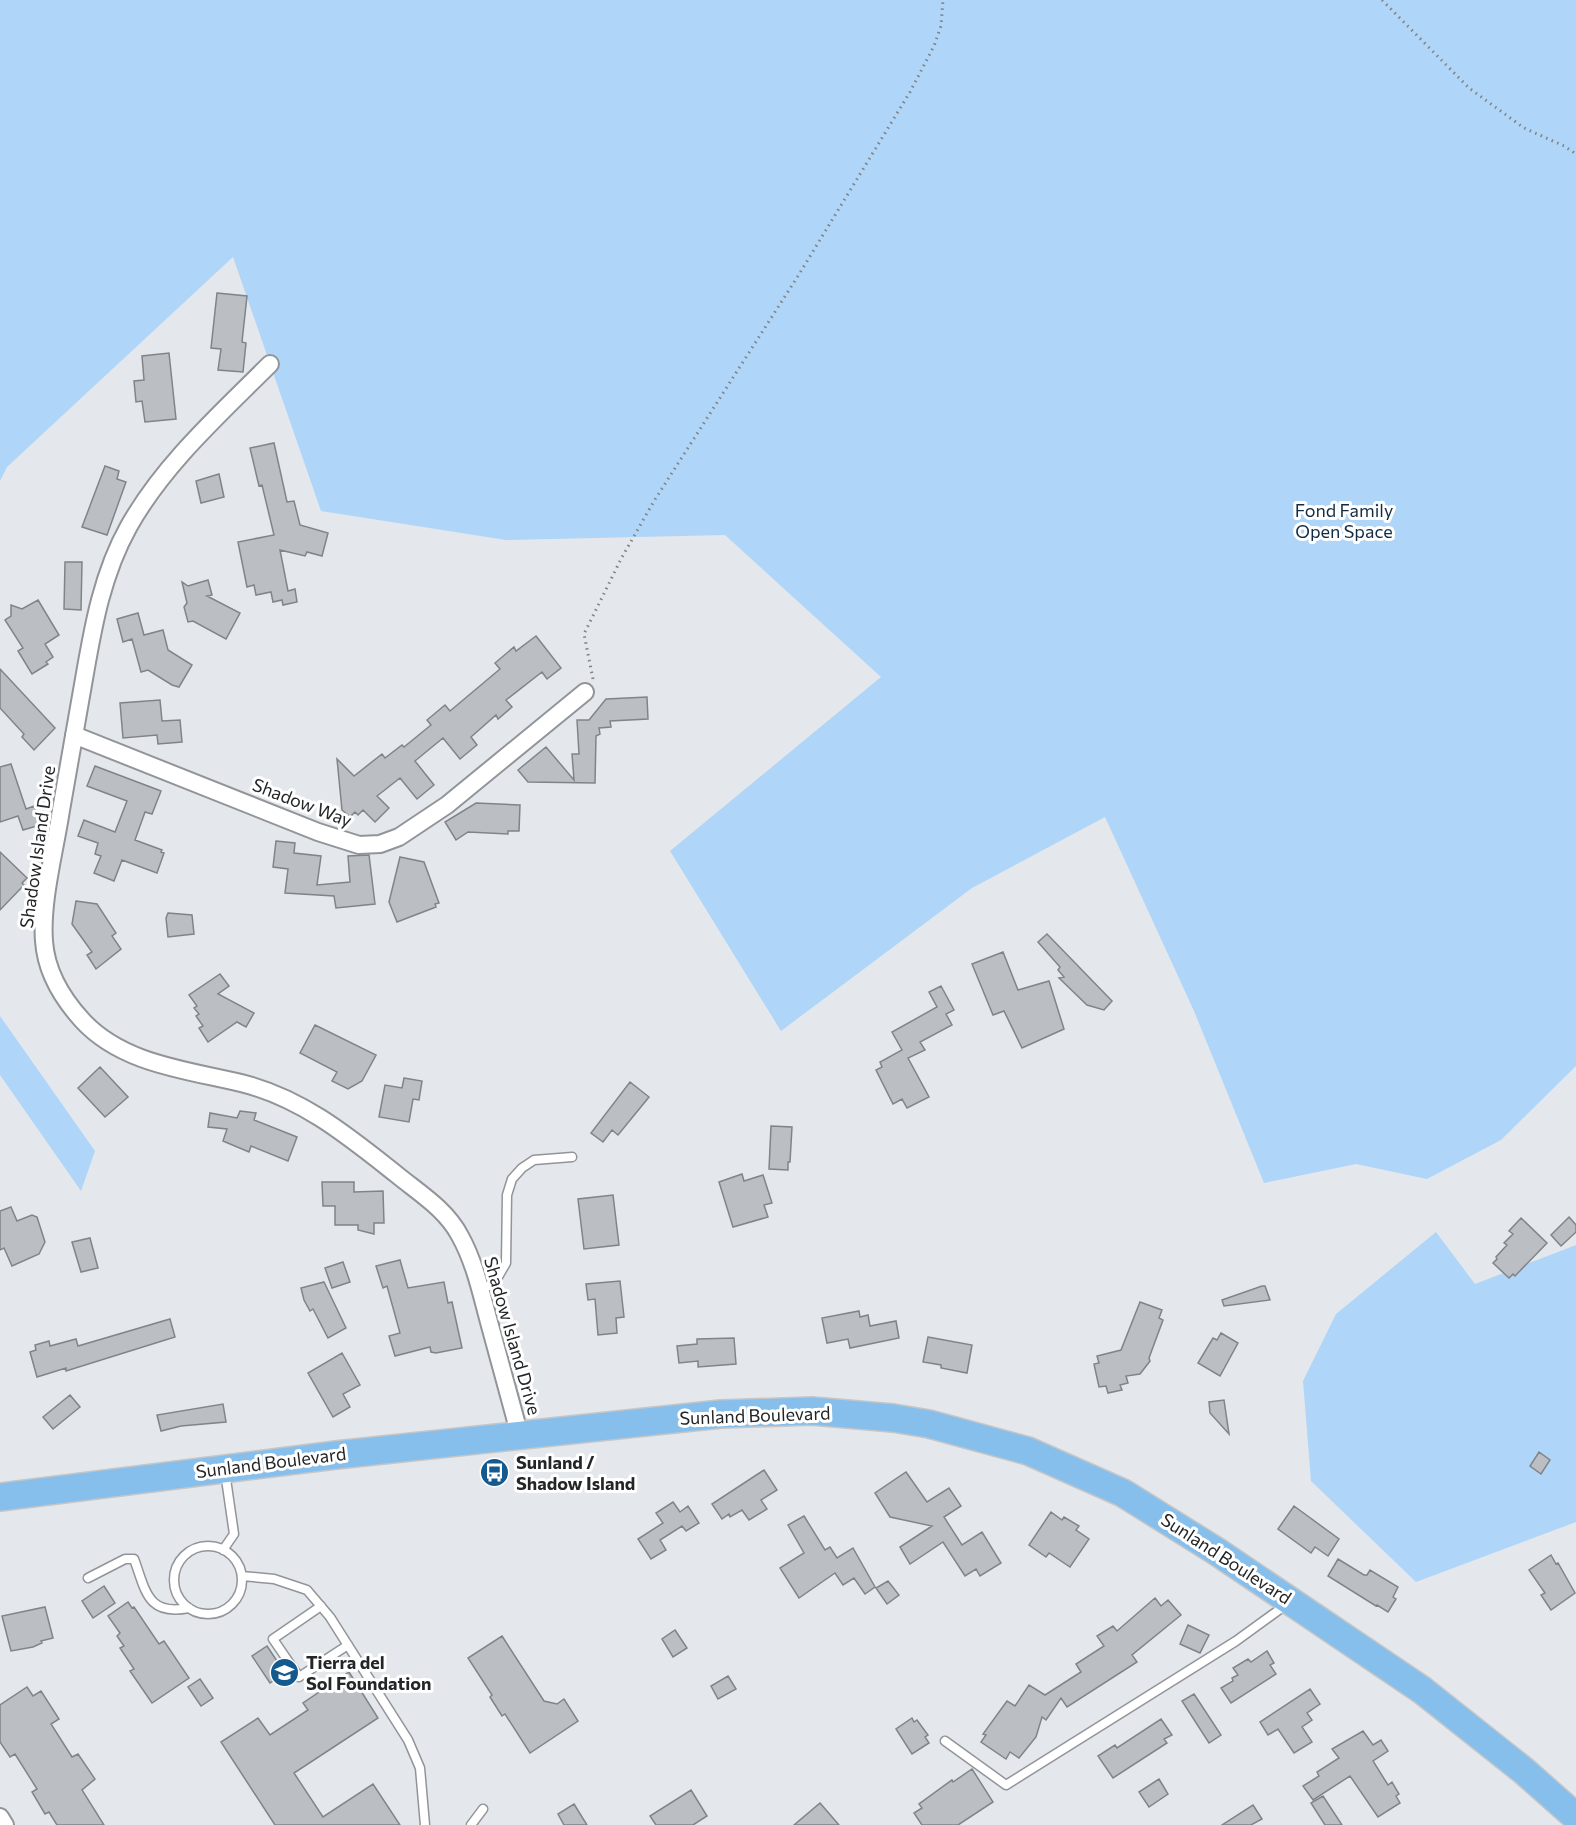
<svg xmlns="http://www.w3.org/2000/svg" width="1576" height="1825" font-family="Commissioner,sans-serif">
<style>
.green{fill:#afd5f8}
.building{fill:#bbbfc3;stroke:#808488;stroke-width:1.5}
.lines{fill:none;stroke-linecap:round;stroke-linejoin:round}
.service-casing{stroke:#919599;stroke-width:11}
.minor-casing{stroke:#919599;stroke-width:20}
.primary-casing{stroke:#c6c6c7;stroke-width:30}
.path{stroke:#808385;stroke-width:3;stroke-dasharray:1.5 4.5;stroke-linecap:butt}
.service{stroke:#fff;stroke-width:8}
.minor{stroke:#fff;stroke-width:16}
.primary{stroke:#86bfec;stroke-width:27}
.labels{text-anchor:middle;stroke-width:6;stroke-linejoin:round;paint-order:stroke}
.park-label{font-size:18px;fill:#122c43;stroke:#fff}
.street-label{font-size:18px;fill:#232526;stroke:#fff}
.poi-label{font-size:18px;font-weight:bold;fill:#232526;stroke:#fff;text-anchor:start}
</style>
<rect width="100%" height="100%" fill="#e4e8ec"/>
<path class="green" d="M0 0H1576V1066L1501 1140 1427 1179 1356 1164 1264 1183 1194 1011 1105 817 972 888 781 1031 670 851 881 677 725 535 506 540 321 511 233 257 7 467 0 481Z
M0 1016 95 1151 81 1191 0 1075Z
M1436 1232 1475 1284 1576 1245V1522L1416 1582 1311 1481 1303 1381 1336 1314Z"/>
<path class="building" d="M217 293 247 296 242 342 246 343 243 372 218 370 221 349 211 348Z
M169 353 176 419 145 422 142 401 136 402 134 381 144 380 142 356Z
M274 443 287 502 294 501 300 525 328 533 322 556 307 552 305 556 280 550 288 591 295 589 297 602 283 605 282 600 273 602 271 592 256 595 254 585 247 587 238 542 274 535 262 485 259 486 250 448Z
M105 466 119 471 117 479 126 482 107 535 82 527Z
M219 474 224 497 201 503 196 481Z
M65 562H82L81 610 64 609Z
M208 580 212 595 207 596 240 613 226 639 193 621 188 622 184 607 187 603 182 582 188 586Z
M38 600 59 635 45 644 53 657 46 662 48 664 32 674 18 651 23 648 5 620 11 616V605L22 609Z
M138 613 144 635 163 630 168 650 192 665 179 687 172 685 148 670 141 672 132 639 123 642 117 619Z
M536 636 561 668 547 679 542 672 506 700 512 707 498 719 496 715 471 737 477 745 460 759 443 738 415 761 434 785 417 799 400 778 377 796 389 808 375 822 363 810 358 815 355 812 350 817 342 810 337 759 354 776 382 754 385 758 402 745 404 747 431 725 427 720 445 705 450 711 500 669 495 663 514 647 516 651Z
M0 669 55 728 34 750 22 737 24 734 0 708Z
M647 697 648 719 610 721 611 727 599 728 600 734 596 736 595 783 528 782 518 770 546 747 574 780 572 754H579L577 720H589L606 699Z
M160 700 162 721 180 720 182 742 158 744 157 735 123 738 120 703Z
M11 764 26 809 34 806 40 825 23 830 18 816 0 822V767Z
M95 766 161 791 152 814 145 812 135 840 162 850 161 852 164 853 157 873 122 860 114 881 94 873 101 856 95 854 98 843 78 836 84 820 115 832 127 801 87 786Z
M476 803 520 805 519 831H508V834L468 832 456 840 445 822Z
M276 841 295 843 294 853 321 856 317 885 350 882 348 856 369 855 375 904 336 908 334 896 285 893 288 869 273 867Z
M0 852 27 878 22 883 24 885 0 910Z
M400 857 424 862 439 903 435 904 436 907 397 922 389 902Z
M76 901 97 904 116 933 112 936 121 949 96 969 87 955 92 952 72 924Z
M168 913 192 915 194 934 168 937 166 918Z
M1047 934 1112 1001 1104 1010 1087 1005 1059 978 1064 977 1058 970 1060 967 1038 942Z
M1003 952 1018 990 1049 981 1064 1029 1022 1048 1004 1011 993 1015 972 964Z
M220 974 229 986 218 994 254 1013 246 1027 237 1022 208 1042 199 1028 203 1026 196 1016 199 1014 194 1008 197 1006 189 995Z
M941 986 954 1010 946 1014 952 1025 920 1042 925 1050 908 1058 929 1097 907 1108 902 1099 893 1104 876 1070 882 1067 880 1062 902 1050 892 1032 937 1007 929 992Z
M315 1025 376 1055 362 1081 348 1089 332 1081 337 1072 300 1053Z
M100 1067 128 1097 105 1117 78 1088Z
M404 1078 422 1081 419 1100 413 1099 409 1122 379 1117 385 1085 402 1088Z
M630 1082 649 1097 618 1135 612 1130 603 1142 591 1133Z
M240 1111 256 1113 254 1120 297 1137 288 1161 251 1146 249 1152 223 1141 227 1129 208 1127 210 1113 237 1118Z
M771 1126 792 1127 790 1162H788V1170L769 1169Z
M742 1174 744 1181 763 1175 772 1203 764 1205 768 1217 733 1227 719 1182Z
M322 1182H354V1192L383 1191 384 1223H374V1234L358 1230V1225H335V1206H323Z
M613 1195 619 1245 584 1249 578 1199Z
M11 1207 17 1221 32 1215 37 1217 45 1242 39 1254 12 1266 4 1248 0 1250V1211Z
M1569 1217 1576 1225V1232L1561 1246 1551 1235Z
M1521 1218 1547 1243 1515 1276 1513 1274 1509 1278 1493 1263 1497 1259 1496 1257 1507 1245 1504 1243 1513 1234 1509 1231Z
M90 1238 98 1268 81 1272 72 1242Z
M400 1260 408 1288 444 1282 448 1303 452 1302 462 1348 436 1353 431 1352 430 1347 395 1356 389 1336 400 1333 387 1286 383 1288 376 1266Z
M343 1262 350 1282 332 1288 325 1268Z
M620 1281 624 1317 616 1318 617 1333 598 1335 595 1299 588 1300 586 1284Z
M324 1282 346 1328 328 1338 313 1309 310 1311 304 1300 301 1288Z
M1262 1286H1265L1270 1300 1224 1306 1222 1300Z
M1140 1302 1162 1310 1159 1318 1163 1320 1149 1358 1150 1361 1140 1374 1126 1376 1128 1383 1120 1385 1122 1390 1108 1393 1106 1386 1099 1387 1094 1364 1099 1363 1097 1356 1121 1350Z
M859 1311 860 1317 868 1315 870 1326 896 1321 899 1338 850 1348 848 1339 827 1343 822 1318Z
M170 1319 175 1337 66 1371V1368L37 1377 30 1352 36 1350 35 1345 49 1341 50 1346 76 1339 78 1346Z
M1221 1333 1238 1343 1220 1376 1198 1363 1213 1338 1217 1340Z
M928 1337 972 1345 967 1373 941 1368V1365L923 1362Z
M734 1338 736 1364 698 1367V1361L679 1363 677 1346 697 1344V1339Z
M342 1353 360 1385 343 1394 350 1407 333 1417 308 1373Z
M70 1395 80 1407 53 1429 43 1417Z
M1224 1400 1229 1434 1210 1413 1209 1402Z
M223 1404 226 1422 181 1426 161 1431 157 1415Z
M1539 1452 1550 1460 1541 1474 1530 1466Z
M764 1470 777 1490 761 1500 767 1509 749 1520 742 1510 730 1517 729 1514 722 1519 712 1504Z
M906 1472 927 1502 949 1488 961 1506 944 1517 962 1545 982 1532 1001 1563 980 1576 976 1569 965 1576 943 1542 910 1564 900 1547 932 1526 890 1517 875 1493Z
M673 1502 680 1512 688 1506 699 1523 686 1531 682 1526 660 1540 666 1550 651 1559 638 1539 663 1523 656 1513Z
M1294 1506 1339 1539 1328 1556 1315 1547 1311 1553 1278 1529Z
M1051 1512 1062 1520 1064 1517 1079 1526 1076 1530 1089 1539 1070 1567 1049 1553 1046 1557 1029 1545Z
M804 1516 825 1550 830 1547 837 1558 853 1548 875 1587 865 1594 854 1578 843 1585 835 1573 799 1598 780 1568 804 1553 788 1525Z
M1551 1555 1556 1564 1558 1563 1575 1593 1551 1610 1541 1595 1545 1593 1529 1570Z
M1338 1559 1364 1575H1367L1370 1570 1398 1587 1393 1597 1396 1599 1388 1612 1377 1605 1376 1606 1328 1576Z
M888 1581 899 1595 887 1604 876 1588Z
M104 1586 115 1603 93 1618 82 1601Z
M1155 1598 1161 1606 1168 1600 1181 1615 1132 1655 1137 1662 1067 1707 1061 1698 1046 1720 1042 1717 1036 1737 1019 1758 1010 1752 1006 1759 981 1742 986 1735 983 1734 1007 1701 1015 1706 1029 1685 1045 1695 1081 1672 1076 1664 1104 1646 1097 1636 1113 1626 1117 1631Z
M128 1602 132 1608 134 1607 159 1644 164 1641 189 1678 152 1703 130 1671 134 1669 120 1648 124 1646 117 1636 120 1633 108 1616Z
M45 1607 53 1638 41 1641 42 1643 33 1647 11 1651 2 1616Z
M1188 1625 1209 1635 1200 1653 1180 1644Z
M675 1630 687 1648 673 1657 662 1639Z
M502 1636 544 1701 557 1704 564 1699 578 1721 530 1753 505 1714 502 1716 490 1697 492 1695 468 1658Z
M267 1646 285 1673 270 1683 252 1656Z
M1267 1651 1274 1663 1270 1665 1276 1674 1231 1703 1221 1688 1233 1681 1232 1678 1238 1675 1233 1668 1248 1659 1251 1662Z
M349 1672 378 1718 294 1773 323 1817 373 1784 400 1825H275L221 1742 258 1718 270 1735 308 1710 303 1703Z
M728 1676 736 1689 718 1699 711 1686Z
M200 1679 213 1698 201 1706 188 1687Z
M27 1687 33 1696 41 1691 59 1719 51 1724 72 1757 78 1754 95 1779 82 1790 104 1825H57L49 1812 45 1814 32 1792 37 1789 15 1754 10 1757 0 1742V1705Z
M1310 1689 1320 1704 1307 1713 1312 1720 1302 1727 1312 1742 1294 1753 1278 1729 1268 1735 1260 1722Z
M1194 1694 1221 1735 1209 1743 1182 1701Z
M912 1718 914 1722 917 1720 928 1735 925 1737 929 1743 912 1754 896 1729Z
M1161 1719 1172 1735 1164 1739 1167 1743 1113 1778 1098 1756 1115 1745 1117 1748Z
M1363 1731 1373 1745 1381 1740 1388 1751 1373 1761 1388 1785 1392 1782 1399 1794 1396 1796 1400 1803 1378 1817 1350 1776 1313 1800 1303 1786 1319 1776 1317 1772 1339 1758 1332 1749Z
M972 1769 993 1802 958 1825H922L914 1813 922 1808 919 1804 952 1780 953 1782Z
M1159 1779 1168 1794 1149 1807 1139 1792Z
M691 1790 707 1816 693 1825H656L650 1816Z
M1323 1796 1342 1825H1325L1311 1803Z
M820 1803 839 1825H794Z
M574 1804 587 1825H564L558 1814Z
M1253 1805 1262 1819 1251 1825H1222Z"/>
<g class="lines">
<defs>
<path id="service" d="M480 1291 495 1282 506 1263 507 1195 512 1179 522 1168 534 1160 572 1157
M174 1580a34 34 0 1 1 68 0a34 34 0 1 1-68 0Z
M223 1550 234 1534 225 1472
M242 1576 274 1579 307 1590 330 1617 408 1740 420 1768 425 1825
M88 1578 125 1559H134C146 1591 147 1616 189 1608
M321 1606 273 1639 299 1677 348 1645
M945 1741 1006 1785 1236 1641 1287 1604
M471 1825 483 1809"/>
<path id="minor" d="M270 364C219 415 164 464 129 526 102 574 93 627 84 679 76 723 69 766 61 810 55 850 41 901 44 941 46 971 62 998 82 1020 122 1064 187 1070 241 1083 302 1098 348 1136 396 1174 419 1193 446 1209 460 1236 475 1263 481 1293 489 1322 499 1360 510 1398 520 1436
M74 735 318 832 359 845 380 844 399 837 447 805 585 692
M0 1817 5 1825"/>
<path id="primary" d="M0 1497 336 1455 721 1414 812 1411 893 1418 929 1424 1028 1451 1123 1493 1216 1551 1422 1690 1524 1771 1576 1817"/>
</defs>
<use href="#service" class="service-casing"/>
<use href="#minor" class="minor-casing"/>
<use href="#primary" class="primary-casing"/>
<path class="path" d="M1382 0 1469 88 1524 128 1564 146 1576 154
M593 679 584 634 621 559 654 501 798 276 910 92 934 46 941 26 943 0"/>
<use href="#service" class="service"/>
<use href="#minor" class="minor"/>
<use href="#primary" class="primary"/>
</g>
<defs>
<symbol id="bus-disc" viewBox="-11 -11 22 22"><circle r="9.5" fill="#145a8f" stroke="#fff"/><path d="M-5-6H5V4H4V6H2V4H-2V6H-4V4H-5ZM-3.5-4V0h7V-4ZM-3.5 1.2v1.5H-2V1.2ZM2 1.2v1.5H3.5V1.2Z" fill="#fff"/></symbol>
<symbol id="school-disc" viewBox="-11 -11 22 22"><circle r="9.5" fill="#145a8f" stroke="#fff"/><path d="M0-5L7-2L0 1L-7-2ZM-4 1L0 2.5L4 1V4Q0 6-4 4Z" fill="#fff"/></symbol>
</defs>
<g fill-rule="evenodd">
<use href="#bus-disc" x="478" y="1456" width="33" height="33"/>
<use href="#school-disc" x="268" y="1656" width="33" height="33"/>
</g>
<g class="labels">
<g class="park-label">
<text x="1344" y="517">Fond Family<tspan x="1344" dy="21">Open Space</tspan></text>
</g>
<g class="street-label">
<text transform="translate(302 803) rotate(21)" y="6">Shadow Way</text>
<text transform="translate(38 847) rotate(-82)" y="6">Shadow Island Drive</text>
<text transform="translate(512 1336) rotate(74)" y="6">Shadow Island Drive</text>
<text transform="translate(755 1416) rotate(-2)" y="6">Sunland Boulevard</text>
<text transform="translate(271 1463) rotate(-7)" y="6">Sunland Boulevard</text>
<text transform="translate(1226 1559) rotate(33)" y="6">Sunland Boulevard</text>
</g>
<g class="poi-label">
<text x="516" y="1469">Sunland /<tspan x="516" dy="21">Shadow Island</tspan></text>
<text x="306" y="1669">Tierra del<tspan x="306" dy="21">Sol Foundation</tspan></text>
</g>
</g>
</svg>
